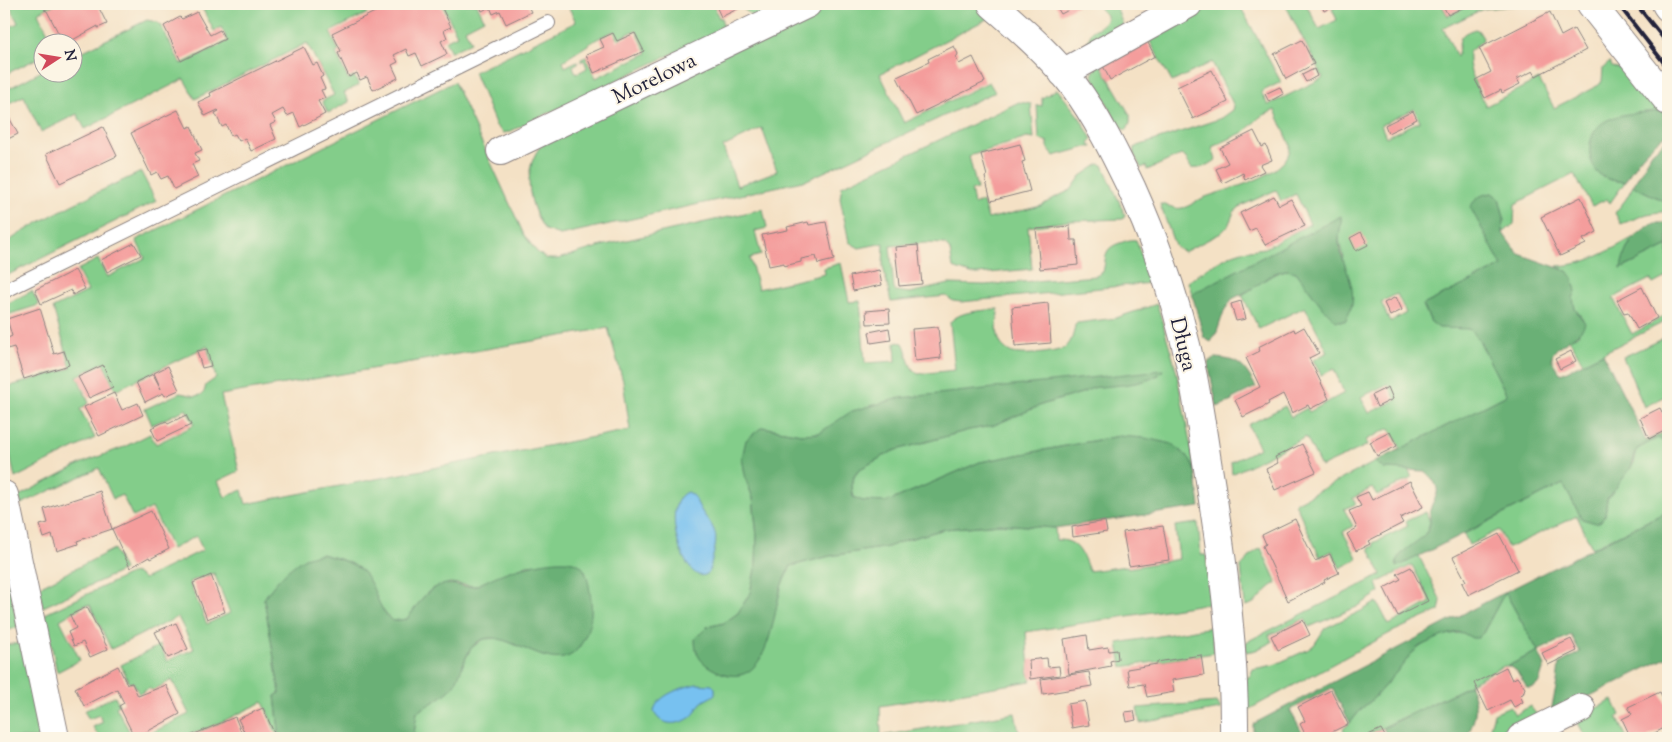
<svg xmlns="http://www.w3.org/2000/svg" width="1672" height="742" font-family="'Sorts Mill Goudy',serif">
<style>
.green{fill:#83cd8a;stroke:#527862;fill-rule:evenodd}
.forest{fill:#6ab076;stroke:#466958}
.water{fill:#77c1f0;stroke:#4c7296}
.building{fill:#f49d9c}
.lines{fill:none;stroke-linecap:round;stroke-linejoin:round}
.lane-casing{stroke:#8b8280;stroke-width:16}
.street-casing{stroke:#8b8280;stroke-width:30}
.lane{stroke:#fff;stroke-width:14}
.street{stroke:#fff;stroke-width:28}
.rail{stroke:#22223b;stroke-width:4}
.labels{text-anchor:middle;stroke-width:4;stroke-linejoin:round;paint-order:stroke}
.street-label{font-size:21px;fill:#22223b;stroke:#fcf5e5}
</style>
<rect width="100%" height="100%" fill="#fcf5e5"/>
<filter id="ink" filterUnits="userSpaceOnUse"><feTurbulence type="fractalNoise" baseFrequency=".02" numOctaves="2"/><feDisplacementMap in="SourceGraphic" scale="10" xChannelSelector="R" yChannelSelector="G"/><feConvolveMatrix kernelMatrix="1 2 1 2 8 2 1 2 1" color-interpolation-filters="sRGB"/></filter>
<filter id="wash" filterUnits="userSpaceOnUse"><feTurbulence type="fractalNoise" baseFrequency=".0096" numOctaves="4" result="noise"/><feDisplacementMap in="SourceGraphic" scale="20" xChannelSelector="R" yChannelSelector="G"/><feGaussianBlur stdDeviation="1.12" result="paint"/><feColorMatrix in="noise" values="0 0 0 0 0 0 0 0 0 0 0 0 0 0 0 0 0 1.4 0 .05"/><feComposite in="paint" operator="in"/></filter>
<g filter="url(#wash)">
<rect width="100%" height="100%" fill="#f4e1c5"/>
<path class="green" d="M9 4H55L38 13 53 42H42V56L4 75V30L18 23Z
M200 4H386L330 32 339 51 336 53 348 79 354 76 359 85 344 93 349 102 328 113 322 101 334 95 307 43 195 99 184 79 85 129 77 114 41 132 24 96 9 103 4 92V91L42 71 72 72 73 56 147 20 157 22 161 26 181 64 228 41 221 27 214 31Z
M442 4H477L484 19 465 29 471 42 451 52 445 41 457 35Z
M567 4H713L719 18 721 17 724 29 509 132 503 133 496 126 474 72 576 22ZM636 30 647 53 596 78 586 57 581 59V62L584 60 587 68 576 74 573 66 578 63 577 61 565 67 563 61 597 39 614 31 618 39Z
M752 4H784L755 18 742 8Z
M823 4H978L990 15 989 18 880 74 904 123 989 82 995 92 807 180 560 235 545 230C529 207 522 173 539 148 543 141 576 127 585 122 664 81 744 43 823 4ZM762 128 777 171 737 186 723 147Z
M1097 4H1115L1123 25 1086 47 1091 32C1096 28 1111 23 1105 14 1102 11 1099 8 1097 4Z
M1205 4H1239L1281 82 1261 92 1268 105 1323 78 1285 4H1306L1319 29 1337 20 1332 9 1342 4H1441L1448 16 1472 4H1530L1483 9 1443 28 1457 57C1462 41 1454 36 1475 29L1478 30 1483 38 1482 41 1469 52C1467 71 1477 88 1486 106L1539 79 1554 108 1599 85 1602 81 1603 68 1610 62 1612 67 1629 70 1668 113V120L1661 111 1636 113 1591 159C1601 179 1603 179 1625 182L1610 203 1607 199 1592 206 1574 174 1515 204 1514 224 1503 233 1504 217 1499 198 1502 266 1423 305 1431 322 1469 329 1478 338 1507 395 1401 449 1390 428 1366 440 1368 445 1321 467 1306 437 1232 474 1231 462 1260 448 1248 425 1285 406 1291 417 1307 408 1309 412 1344 393 1334 369 1321 375 1313 360 1328 352 1305 307 1259 329 1242 295C1255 288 1281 263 1296 272 1302 276 1308 286 1311 292L1344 258C1342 251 1339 244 1339 237 1339 230 1341 224 1341 217L1192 294 1188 282 1209 267 1233 254 1242 251 1265 248 1310 224 1296 194 1281 201 1276 190 1241 206 1234 212 1228 226 1221 233 1184 252 1175 246 1160 204C1167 204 1175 210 1182 208 1189 207 1196 201 1203 198 1225 189 1293 176 1290 144L1275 110 1260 117 1244 132 1212 147 1216 160C1209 165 1200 170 1191 168L1186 158 1181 155 1147 170 1146 166 1141 168 1134 154 1135 147 1222 118 1233 110 1234 106 1212 62 1172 82 1148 38 1101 65 1130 115V123L1127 130 1120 128 1092 75 1097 64ZM1414 109 1420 121 1386 137 1381 125ZM1397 294 1406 313 1390 322 1381 302ZM1388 384 1396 400 1369 413 1361 397Z
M454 82 524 235 537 252 547 259H558L605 245 763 209 767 228 755 231 761 255 750 258 758 289 825 274 824 268 841 263 849 302 860 301 865 363 896 361 895 342 903 343C909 353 906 366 918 374L955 370 950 322C961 310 983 311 998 309 998 320 995 334 1001 344 1004 348 1009 352 1013 353 1023 356 1060 353 1067 346 1072 341 1074 332 1075 325L1077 323 1116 318 1157 304 1176 369 1196 475 1119 436 980 462 887 502 862 501 854 497 852 487 854 477 860 469 893 451 969 430 992 426 1044 404 1085 392 1092 388 1140 381 1159 375 831 426 820 433 801 434 762 427 746 480 753 498 757 536 756 565 750 593 738 613 724 623 707 627 768 641 782 584 791 566 830 556 888 547 905 540 945 529 1000 524 1055 528 1056 540C1078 539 1082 553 1089 571L1127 566 1128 568 1179 559 1175 526 1198 523 1201 555H1206L1210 603 1026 632 1029 669 1028 670 1031 681 880 706 881 736 1015 713 1020 738H1002L1000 730 957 738H412L414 734 417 712 450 690 471 648 484 639 499 638 545 657V563L527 565 474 586 450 583 433 588 425 595 407 619 392 621C377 607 372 584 358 569 349 560 332 557 321 554L292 568 270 590 264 599 280 693 275 696 280 738H271L277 735 263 702 211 727 181 738H141L189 714 172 680 152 691 150 688 139 694 133 682 129 683 121 665 160 645 167 661 194 649 178 617 111 649 90 605H85L60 620 80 660 57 672 45 614 130 574 136 573 144 579 203 550 196 536 172 549 152 508 133 517 122 495 113 499 99 468 21 504 19 496 82 463 124 447 150 434 156 444 191 427 194 424 186 409 152 425 145 409 180 393 195 396 201 395 204 392 206 385 216 378 207 346 116 390 103 363 77 376 89 403 80 409 95 438 15 478 4 427V388L71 368 53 308 88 291 77 270 98 259 107 277 145 258 136 240ZM608 328 623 381 630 430 246 504 242 490 225 497 218 481 239 471 221 395ZM214 573 230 613 207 624 189 582Z
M1057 89 1080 118 1092 139 1089 143 1092 147H1087L1054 156 1048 149V142L1039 139 1037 105 1042 106V98Z
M1019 102 1031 104 1034 139 1027 138 969 156 977 189 971 190 974 204 983 202 988 219 1041 206 1054 198 1071 190 1081 176 1099 164 1103 165 1125 215 1123 219 1069 221 1028 227 1032 269 978 274H971L953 268 950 250 945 244 925 243 890 246 894 289 896 291 910 293 949 284 985 285 1096 276 1103 272C1107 257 1102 249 1120 243 1126 241 1130 239 1136 240L1151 283 961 302 953 301 946 296 891 302 883 266 884 243 859 248 849 242 840 198 842 186Z
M141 172 156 201 4 277V244C47 215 94 194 141 172Z
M1633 186 1668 203V211L1647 214 1621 224 1615 213 1626 199Z
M1634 237 1628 246 1621 269 1668 246V276L1653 284 1650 279 1613 298 1632 334 1668 314V320L1583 363 1569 339 1578 335 1583 319 1575 309 1567 271 1557 266C1587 265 1608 251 1634 237Z
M32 291 39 305 4 316V305Z
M1668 336V395L1644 407 1623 357Z
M1658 438 1668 445V511L1592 548 1577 516 1508 548 1499 530 1469 545 1464 534 1563 484 1582 519 1605 515 1607 499 1634 463 1637 449Z
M1375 462 1384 469H1408L1412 478 1377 495 1372 488 1353 498 1356 504 1344 509 1353 526 1343 532 1358 559 1340 568 1332 551 1320 557 1295 503Z
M1426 512 1430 522 1427 531 1421 539 1396 562 1397 566 1419 556 1441 601 1439 611 1392 632 1246 711V678L1250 676 1253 669 1274 665 1307 650 1314 645 1325 628 1361 611 1377 602 1389 625 1431 602 1412 565 1377 583 1380 592 1357 607 1309 627 1305 619 1269 635 1272 642 1256 650 1246 652V642L1381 575 1369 548 1374 546 1373 543 1408 526 1406 521Z
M1261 548 1277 583C1262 590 1262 603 1245 606L1241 567 1253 553Z
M114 549 124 570 43 607 39 587Z
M4 557 18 627 4 632Z
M1505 592 1538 651 1508 666H1504L1470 683V685L1361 738H1347L1343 729 1350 723 1362 708 1372 700 1412 653C1436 633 1453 632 1483 633Z
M1212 627 1214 653 1122 667 1118 643Z
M21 643 40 738H4V645Z
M115 696 119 705 116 707 133 738H100L93 727 103 722 99 715 89 719 84 711Z
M1613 700 1620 715 1617 717 1627 738H1586L1577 721 1578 717Z
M1217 702 1221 709 1140 723 1137 708Z
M1510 706 1515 715 1530 706 1537 715 1529 723 1505 738H1484L1489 731 1494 713Z"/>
<path class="forest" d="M1661 111 1668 120V133C1647 148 1637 159 1625 182 1617 181 1605 180 1599 174 1585 160 1587 132 1604 122 1620 112 1642 113 1661 111Z
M1668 139V203L1633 186 1652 152Z
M1492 193 1499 198 1504 217 1503 233 1512 246 1519 254 1567 271 1573 279 1576 291 1573 298 1575 309 1585 323C1582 338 1549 345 1552 360 1554 365 1558 370 1561 374L1603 353 1646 441 1668 430V445L1658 438 1637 449 1631 468 1607 499 1605 515 1601 521 1596 523 1582 519 1563 484 1397 567C1395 550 1420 544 1428 530 1432 522 1428 515 1431 507 1432 503 1436 498 1437 493 1439 486 1430 475 1424 471L1384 469 1375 462 1507 395 1478 338 1469 329 1439 328 1431 322 1423 305 1502 266 1470 207C1476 198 1481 194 1492 193Z
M1341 216C1342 226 1338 235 1339 244 1344 272 1363 293 1345 321H1336L1323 308 1296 272 1286 270 1275 273 1250 290 1232 299 1224 311 1217 332 1211 342 1204 338 1192 294Z
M1655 223H1668V246L1621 269C1624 247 1635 232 1655 223Z
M1214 358C1240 359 1244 366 1256 387L1232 399V401L1217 407 1208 363Z
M1163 370C1152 386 1110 385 1092 388L1085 392 1044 404 992 426 969 430 893 451 860 469 854 476 852 487 853 497 863 501 887 502 980 462 1119 436 1145 438 1172 444 1190 459 1196 475 1200 507 1055 528 1000 524 945 529 905 540 888 547 830 556 791 566C787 573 783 580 781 587 772 621 767 700 711 668 699 661 695 653 695 639L707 627 724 623 738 613 750 593 756 565 757 536 753 498 746 480 742 458 746 440 762 427 801 434 819 433 852 411 900 398Z
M1668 511V657L1550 716 1557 683 1559 664 1580 652 1571 635 1538 651 1545 666C1539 676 1542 689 1527 688L1517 671 1508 666 1538 651 1505 592 1483 633 1478 638H1472L1463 633 1457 632 1443 636 1420 646 1412 653 1402 666 1372 700 1362 708 1350 723 1332 688 1290 710 1305 738H1253V724L1505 592Z
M321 554C335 558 359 563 367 577 377 592 378 609 392 621L407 619C415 609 423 594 434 588 451 579 460 589 475 586 483 583 491 578 499 575 515 568 565 554 580 565 588 570 590 592 591 600 593 616 588 637 577 650 553 677 510 631 484 639 462 646 464 677 449 691 440 699 428 705 417 712L414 734 412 738H280L275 696 280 693 264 599C274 583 289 567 305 558 310 556 316 555 321 554Z
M1470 685C1478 708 1477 717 1466 738H1388L1383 728Z"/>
<path class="water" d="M687 492C696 496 696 502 701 510 704 516 709 520 712 526 721 541 711 556 710 571 689 597 656 504 687 492Z
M697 684 712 685 715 688V694C711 698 705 699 701 703 697 707 696 713 692 716 681 726 659 727 654 711 657 695 683 687 697 684Z"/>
<g id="blocks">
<path class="building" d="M57 4H97L107 24 98 28V26L69 42H63L47 11 44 10Z
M391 4H440L451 27 444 30 447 38 441 41 447 54 422 66 416 53 409 56 406 49 394 55 398 62 392 65 398 78 373 90 367 77 360 80 357 73 349 77 338 53 341 51 332 33Z
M479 4H527L531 12 506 24 500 11 493 14 490 7 482 11Z
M715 4H748L721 17Z
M1055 4H1080L1061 14Z
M1321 4H1338L1324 11Z
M1442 4H1470L1448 15Z
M197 12 210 35 220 30 225 39 181 61 164 26 180 17 182 19Z
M1550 12 1561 36 1574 29 1586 50 1536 76 1533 71 1517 79 1520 84 1502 93 1501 90 1485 98 1475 80 1491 72 1479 48Z
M613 33 617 41 635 33 644 51 594 73 586 55 604 47 600 39Z
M1302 40 1314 64 1286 79 1274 54Z
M1147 41 1155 56 1110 80 1102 64Z
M954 46 958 54 956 58 959 64 973 57 985 82 916 115 897 77 929 62 928 59Z
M304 47 313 65 317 63 323 76 320 78 325 89 321 90 325 98 318 101 325 114 300 127 294 113 287 116 283 109 272 115 276 122 270 125 276 139 251 151 245 138 239 141 235 134 231 136 226 125 222 127 215 113 219 111 218 110 205 116 198 102 211 96 210 93Z
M1314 69 1317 76 1306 82 1302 75Z
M1212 70 1228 102 1193 119 1177 87Z
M1280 87 1283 94 1269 102 1265 94Z
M4 108 18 134 4 141Z
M178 110 187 128 191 126 202 150 195 153 199 161 192 164 198 177 174 189 168 176 161 179 157 172 151 175 131 133Z
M1413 111 1417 119 1388 133 1385 125Z
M103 127 117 156 60 183 46 154Z
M1254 131 1262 147 1266 145 1272 160 1260 165 1264 171 1245 180 1243 173 1223 183 1216 169 1228 163 1220 148Z
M1020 144 1025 161 1022 162 1030 191 991 201 985 177 987 176 981 154Z
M1274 196 1279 205 1291 199 1305 226 1265 245 1256 228 1249 231 1240 213Z
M1581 197 1597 232 1583 239 1586 244 1560 256 1541 217Z
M808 222 809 225 826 222 834 260 818 264 816 256 801 259V262L784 266V263L769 266 762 235 788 230 787 227Z
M1070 226 1071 240H1076L1078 265 1040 269 1036 229Z
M1361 232 1368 245 1356 251 1350 238Z
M134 243 141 255 107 272 101 260Z
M918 245 922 284 899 286 895 247Z
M75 270 85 289 73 295 71 290 41 304 35 290Z
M879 270 882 285 853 291 850 276Z
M1642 287 1657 318 1637 329 1628 312 1624 313 1617 300Z
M1396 297 1402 310 1390 316 1384 303Z
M1241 301 1246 319 1236 321 1231 304Z
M1048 303 1051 343 1015 346 1012 307Z
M40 308 54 354 64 351 69 365 24 379 14 347 7 349 4 340 12 336 7 319Z
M889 309 890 323 867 324 866 311Z
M938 327 941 358 915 361 912 329Z
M1304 327 1319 353 1309 358 1329 399 1310 409 1308 405 1292 413 1283 394 1268 402 1269 404 1243 417 1235 400 1260 387 1246 358 1260 351 1258 347 1294 329 1295 332Z
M889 328 891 340 871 343 869 332Z
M207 349 211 366 202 368 197 351Z
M1571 351 1576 361 1560 369 1555 359Z
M103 365 113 387 89 398 78 377Z
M168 366 179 390 165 396 163 393 145 402 136 382 153 374 161 389 154 373Z
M1388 387 1393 399 1377 407 1372 395Z
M114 393 122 410 138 403 143 415 99 436 84 407Z
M1660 408 1668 424V429L1649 439 1640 418Z
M186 415 191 425 157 441 151 428 166 421 168 424Z
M1390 432 1397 446 1377 456 1370 442Z
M1302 444 1316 472 1275 490 1266 469 1278 463 1275 457Z
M1410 481 1423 507 1400 518 1403 523 1368 541 1370 544 1356 551 1347 534 1357 528 1349 511 1361 506 1356 497 1368 492 1372 500Z
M100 491 112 529 151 511 169 549 150 559 149 557 130 568 112 529 77 541 78 544 57 551 52 535 44 538 40 525 48 523 44 509Z
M1295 519 1315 561 1330 554 1339 573 1324 580 1325 582 1288 601 1263 546 1266 544 1262 535Z
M1105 521 1107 532 1073 537 1072 527Z
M1163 526 1169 560 1129 566 1123 532Z
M1499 534 1518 570 1468 595 1462 583 1466 581 1453 557Z
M1411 567 1428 601 1398 616 1384 588 1401 579 1397 574Z
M211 575 225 612 207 619 193 583Z
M87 607 108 649 90 657 83 642 74 646 68 632 76 628 70 615Z
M1303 620 1310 635 1278 650 1271 636Z
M176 623 188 649 168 658 155 632Z
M1087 635 1089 650 1108 647 1109 651 1117 650 1118 659 1110 661 1111 666 1069 674 1064 639Z
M1571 639 1577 651 1548 665 1542 653Z
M1201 655 1204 675 1172 680 1174 692 1147 697 1144 684 1130 686 1127 669 1157 664V662Z
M1047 658 1048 667 1059 666 1060 675 1030 679 1029 660Z
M118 666 127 684 132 683 138 696 166 685 180 714 135 738 119 706 124 703 117 689 84 706 75 688Z
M1506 667 1512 680 1517 677 1525 688 1523 694 1520 695 1523 702 1514 707 1510 700 1488 711 1474 683Z
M1089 672 1092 686 1043 694 1041 679Z
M1331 690 1348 724 1320 738H1307L1300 724 1305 721 1298 707Z
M1660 692 1668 709V726L1645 738H1631L1622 719 1632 714 1628 707Z
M1085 701 1089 725 1072 728 1068 704Z
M263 708 275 735 268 738H247L238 719Z
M1134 711 1136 720 1127 722 1125 712Z
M235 717 243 737 186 738 190 736Z
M1381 729 1386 738H1362Z"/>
</g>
</g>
<g filter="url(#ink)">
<use href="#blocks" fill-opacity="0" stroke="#8b8280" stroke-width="1"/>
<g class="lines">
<defs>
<path id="lane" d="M4 291 548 23"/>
<path id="street" d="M992 4C1020 29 1051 55 1074 86 1097 117 1114 152 1131 187 1158 247 1180 311 1193 377 1200 413 1205 450 1211 487 1224 570 1235 654 1234 738
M1591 4 1668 101
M1666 4 1668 7
M1063 73 1188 4
M501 151 807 4
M4 495 55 738
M1521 738 1581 708"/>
</defs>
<use href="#lane" class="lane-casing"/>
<use href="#street" class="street-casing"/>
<use href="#lane" class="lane"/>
<use href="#street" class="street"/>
<path class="rail" d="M1618 4 1668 68
M1636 4 1668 44"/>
</g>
</g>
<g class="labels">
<g class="street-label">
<text transform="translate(654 78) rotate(-26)" y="7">Morelowa</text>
<text transform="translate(1184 344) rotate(76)" y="7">Długa</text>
</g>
</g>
<rect width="1672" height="742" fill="none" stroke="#fcf5e5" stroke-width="20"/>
<g transform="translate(58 58) rotate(78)"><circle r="24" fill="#fcf5e5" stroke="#a5a1a1"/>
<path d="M0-4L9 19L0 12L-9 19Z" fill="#d1495b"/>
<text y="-8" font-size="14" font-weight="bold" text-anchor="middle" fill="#22223b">N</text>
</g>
</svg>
